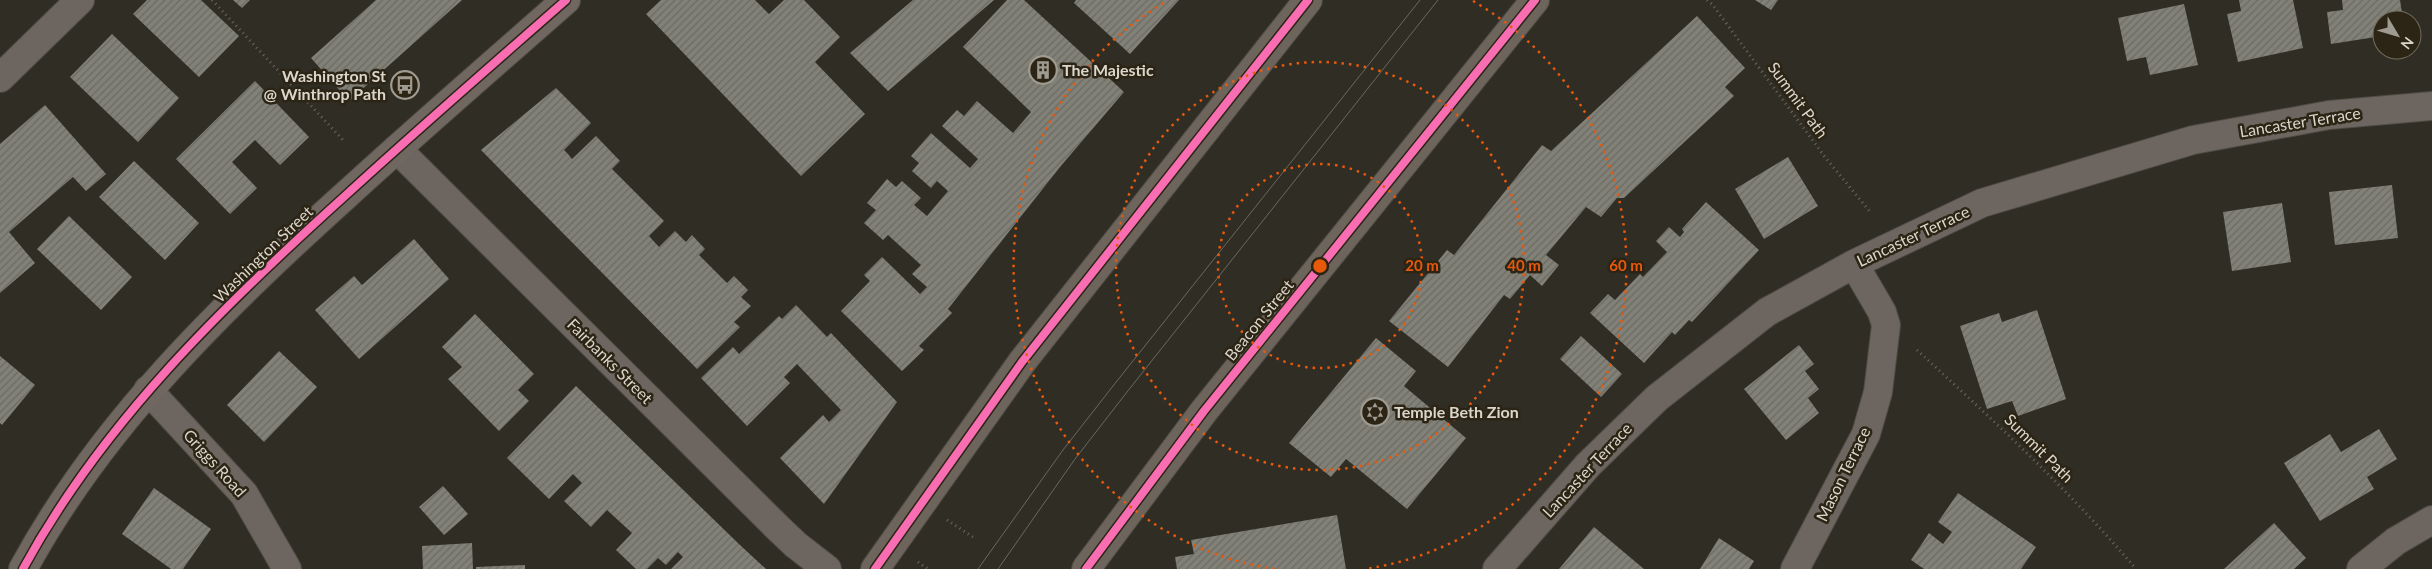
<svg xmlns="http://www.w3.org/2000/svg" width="2432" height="569" font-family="Lato,sans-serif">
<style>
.building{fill:url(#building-hatch)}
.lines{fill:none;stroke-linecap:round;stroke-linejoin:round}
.street-casing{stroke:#4e4b43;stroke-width:30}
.secondary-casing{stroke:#4e4b43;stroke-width:30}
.primary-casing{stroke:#4e4b43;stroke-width:30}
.path{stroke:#6d6861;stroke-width:3;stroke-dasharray:1 4;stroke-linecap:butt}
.street{stroke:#6d655f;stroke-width:28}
.secondary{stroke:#706760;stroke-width:28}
.primary{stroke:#6d645c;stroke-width:28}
.tram{stroke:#6c6860;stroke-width:1}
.cycleway-casing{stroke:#2c2515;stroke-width:11}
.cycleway{stroke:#f96db3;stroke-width:8}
.ring{fill:none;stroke:#e8590c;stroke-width:2.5;stroke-dasharray:2.5 5}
.labels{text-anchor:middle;stroke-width:5;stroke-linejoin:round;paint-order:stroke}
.poi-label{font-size:16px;font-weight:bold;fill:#dbd6cc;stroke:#2c2515;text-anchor:start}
.street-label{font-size:16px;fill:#dbd6cc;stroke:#2c2515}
.centre{fill:#e8590c;stroke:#2c2515;stroke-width:2.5}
.ring-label{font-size:15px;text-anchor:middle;font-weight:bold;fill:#e8590c;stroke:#2c2515;stroke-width:5;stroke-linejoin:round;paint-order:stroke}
</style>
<defs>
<pattern id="building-hatch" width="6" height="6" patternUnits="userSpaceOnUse" patternTransform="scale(1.25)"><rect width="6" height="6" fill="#818178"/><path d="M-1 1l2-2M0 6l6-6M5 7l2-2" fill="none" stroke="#6b6a63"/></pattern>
</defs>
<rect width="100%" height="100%" fill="#302d24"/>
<path class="building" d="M147 0H201L239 36 199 77 133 14Z
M233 0H250L242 8Z
M376 0H462L349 101 311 58Z
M661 0H755L769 14 784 0H804L840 37 815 62 865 114 801 176 646 14Z
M913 0H994L888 91 850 53Z
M1007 0H1024L1124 92 1060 167 948 309 952 313 919 346 924 350 902 371 841 311 870 281 864 275 882 257 920 294 927 287 912 274 921 265 888 235 883 240 864 223 876 210 867 203 887 179 896 187 902 181 921 198 914 205 927 216 948 191 937 181 931 188 912 171 919 163 911 156 931 133 970 168 978 159 942 126 957 110 964 116 977 101 1013 133 1031 112 963 47Z
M1076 0H1179L1130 54 1074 3Z
M1755 0H1778L1771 10Z
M2239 0H2293L2303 48 2238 62 2227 14 2241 11Z
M2342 0H2400L2403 20H2382V36L2331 44 2327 12 2343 10Z
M2184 4 2198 65 2150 75 2146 57 2127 61 2118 18Z
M1697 16 1745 68 1725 87 1734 96 1624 198H1617L1601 217 1586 207 1546 255 1559 265 1542 286 1530 275 1510 299 1504 295 1448 367 1389 321 1447 250 1454 255 1542 145 1551 151Z
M112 34 179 98 138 142 70 77Z
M255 81 309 137 280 165 255 140 232 162 257 188 230 214 176 159Z
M556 88 591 123 564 150 568 154 572 159 596 136 620 161 612 169 664 221 649 236 659 247 675 231 686 242 692 235 705 249 699 255 727 283 734 276 748 290 741 297 751 306 734 322 740 327 697 369 481 150Z
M45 105 106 174 86 191 73 177 9 232 35 263 0 293V144Z
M1788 157 1818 206 1764 239 1735 189Z
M134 161 199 223 165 260 99 197Z
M2392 185 2398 238 2335 245 2329 192Z
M1706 202 1759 250 1692 322 1689 320 1675 335 1672 332 1644 363 1590 313 1608 294 1615 300 1640 274 1643 277 1667 252 1656 241 1669 227 1680 237 1684 232 1682 229Z
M2282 203 2291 262 2232 271 2223 212Z
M69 216 132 277 101 310 37 249Z
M414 239 449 279 359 359 315 310 354 276 362 285Z
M796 305 827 337 831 333 897 402 824 504 780 458 823 415 829 422 841 410 797 364 784 377 790 383 747 426 701 378 733 347 739 354 779 316 782 319Z
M2037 310 2066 399 2018 416 2012 401 1987 409 1960 326 1999 313 2002 322Z
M475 314 534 374 518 390 529 401 499 431 448 379 462 367 442 347Z
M1581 336 1622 374 1601 397 1560 359Z
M1376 338 1416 371 1404 386 1466 438 1407 509 1346 459 1331 477 1289 443Z
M1799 345 1814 364 1805 371 1819 389 1808 398 1819 413 1786 440 1744 389Z
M279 351 317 387 264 442 227 405Z
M0 356 35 385 2 425 0 423Z
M576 386 740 545 766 569H671L683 557 678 552 666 565 658 558 647 569H636L616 550 632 533 607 510 591 527 564 501 582 483 573 474 549 499 507 458Z
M2379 429 2397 459 2367 477 2374 489 2320 521 2284 463 2330 434 2341 452Z
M443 486 468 514 444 535 419 507Z
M154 488 211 529 183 569H171L122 534Z
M1958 493 2036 547 2021 569H1924L1911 560 1929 533 1943 544 1952 532 1938 522Z
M1337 515 1346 569H1177L1175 557 1194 554 1191 540Z
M2274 523 2306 558 2294 569H2224Z
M1594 527 1644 569H1559Z
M1719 538 1754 561 1749 569H1700Z
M472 543 473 569H423L422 546Z
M525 565V569H476V567Z"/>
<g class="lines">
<defs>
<path id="street" d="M0 78 80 0
M397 149 776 526 796 545 827 569
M148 390 244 494 287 569
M1497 569 1588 465 1657 398 1767 312 1854 264 1982 203 2193 140 2329 115 2432 106
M1795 569 1866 434 1878 392 1886 325 1882 312 1854 264
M2361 569 2396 541 2432 520"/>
<path id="secondary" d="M23 569C102 423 224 305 346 195 418 129 492 65 566 0"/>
<path id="primary" d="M875 569 1022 362 1308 0
M1086 569 1204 411 1535 0"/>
</defs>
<use href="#street" class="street-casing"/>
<use href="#secondary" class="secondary-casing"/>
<use href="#primary" class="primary-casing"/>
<path class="path" d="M212 0 344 141
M1707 0 1712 4 1825 157 1871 213
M1917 350C1993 420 2069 490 2136 569
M947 520 976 539
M918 562 928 569"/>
<use href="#street" class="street"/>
<use href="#secondary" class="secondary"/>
<use href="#primary" class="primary"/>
<path class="tram" d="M978 569 1063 450 1113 386 1420 0
M998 569 1075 459 1127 392 1438 0"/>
<defs>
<path id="cycleway" d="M23 569C102 423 224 305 346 195 418 129 492 65 566 0
M875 569 1022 362 1308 0
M1086 569 1204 411 1535 0"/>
</defs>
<use href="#cycleway" class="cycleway-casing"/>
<use href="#cycleway" class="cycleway"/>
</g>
<g class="ring">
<circle cx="1320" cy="266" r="102"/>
<circle cx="1320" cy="266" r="204"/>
<path d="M1275 569A306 306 0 0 1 1167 1M1473 1A306 306 0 0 1 1365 569"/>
</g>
<defs>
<symbol id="building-ring" viewBox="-11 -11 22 22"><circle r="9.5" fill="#2c2515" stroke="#9f9b91" stroke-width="1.5"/><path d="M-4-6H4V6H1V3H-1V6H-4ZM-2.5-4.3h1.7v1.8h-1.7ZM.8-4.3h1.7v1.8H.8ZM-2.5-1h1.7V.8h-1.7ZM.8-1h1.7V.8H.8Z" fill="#9f9b91"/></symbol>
<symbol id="bus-ring" viewBox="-11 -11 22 22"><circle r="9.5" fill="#2c2515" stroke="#9f9b91" stroke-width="1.5"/><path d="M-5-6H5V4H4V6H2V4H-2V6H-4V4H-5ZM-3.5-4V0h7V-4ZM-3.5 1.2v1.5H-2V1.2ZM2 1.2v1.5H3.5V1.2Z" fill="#9f9b91"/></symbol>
<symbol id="synagogue-ring" viewBox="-11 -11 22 22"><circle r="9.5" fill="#2c2515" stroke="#9f9b91" stroke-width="1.5"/><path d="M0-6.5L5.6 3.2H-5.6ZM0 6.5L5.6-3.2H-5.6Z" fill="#9f9b91"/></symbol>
</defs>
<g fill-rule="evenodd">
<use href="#building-ring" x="1027" y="54" width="32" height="32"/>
<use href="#bus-ring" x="389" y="69" width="32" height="32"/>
<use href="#synagogue-ring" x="1359" y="396" width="32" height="32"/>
</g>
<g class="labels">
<g class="poi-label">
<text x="1062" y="76">The Majestic</text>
<text x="386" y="82" text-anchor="end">Washington St<tspan x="386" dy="18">@ Winthrop Path</tspan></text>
<text x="1394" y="418">Temple Beth Zion</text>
</g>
<g class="street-label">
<text transform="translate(1798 100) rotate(54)" y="6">Summit Path</text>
<text transform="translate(2300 122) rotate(-9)" y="6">Lancaster Terrace</text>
<text transform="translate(1913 236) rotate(-25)" y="6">Lancaster Terrace</text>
<text transform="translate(263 254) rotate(-44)" y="6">Washington Street</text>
<text transform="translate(1259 320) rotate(-51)" y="6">Beacon Street</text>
<text transform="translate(610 361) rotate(45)" y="6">Fairbanks Street</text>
<text transform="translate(2039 448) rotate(45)" y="6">Summit Path</text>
<text transform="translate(215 463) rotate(48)" y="6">Griggs Road</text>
<text transform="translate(1587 470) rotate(-47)" y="6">Lancaster Terrace</text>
<text transform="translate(1843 474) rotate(-64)" y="6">Mason Terrace</text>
</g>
</g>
<circle cx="1320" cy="266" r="8" class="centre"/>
<g class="ring-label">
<text x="1422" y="271">20 m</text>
<text x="1524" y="271">40 m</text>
<text x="1626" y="271">60 m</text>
</g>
<g transform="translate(2397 35) rotate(128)"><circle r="24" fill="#2c2515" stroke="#726c5e"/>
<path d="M0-4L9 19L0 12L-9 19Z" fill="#9f9b91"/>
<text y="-8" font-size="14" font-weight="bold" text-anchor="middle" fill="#dbd6cc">N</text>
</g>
</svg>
